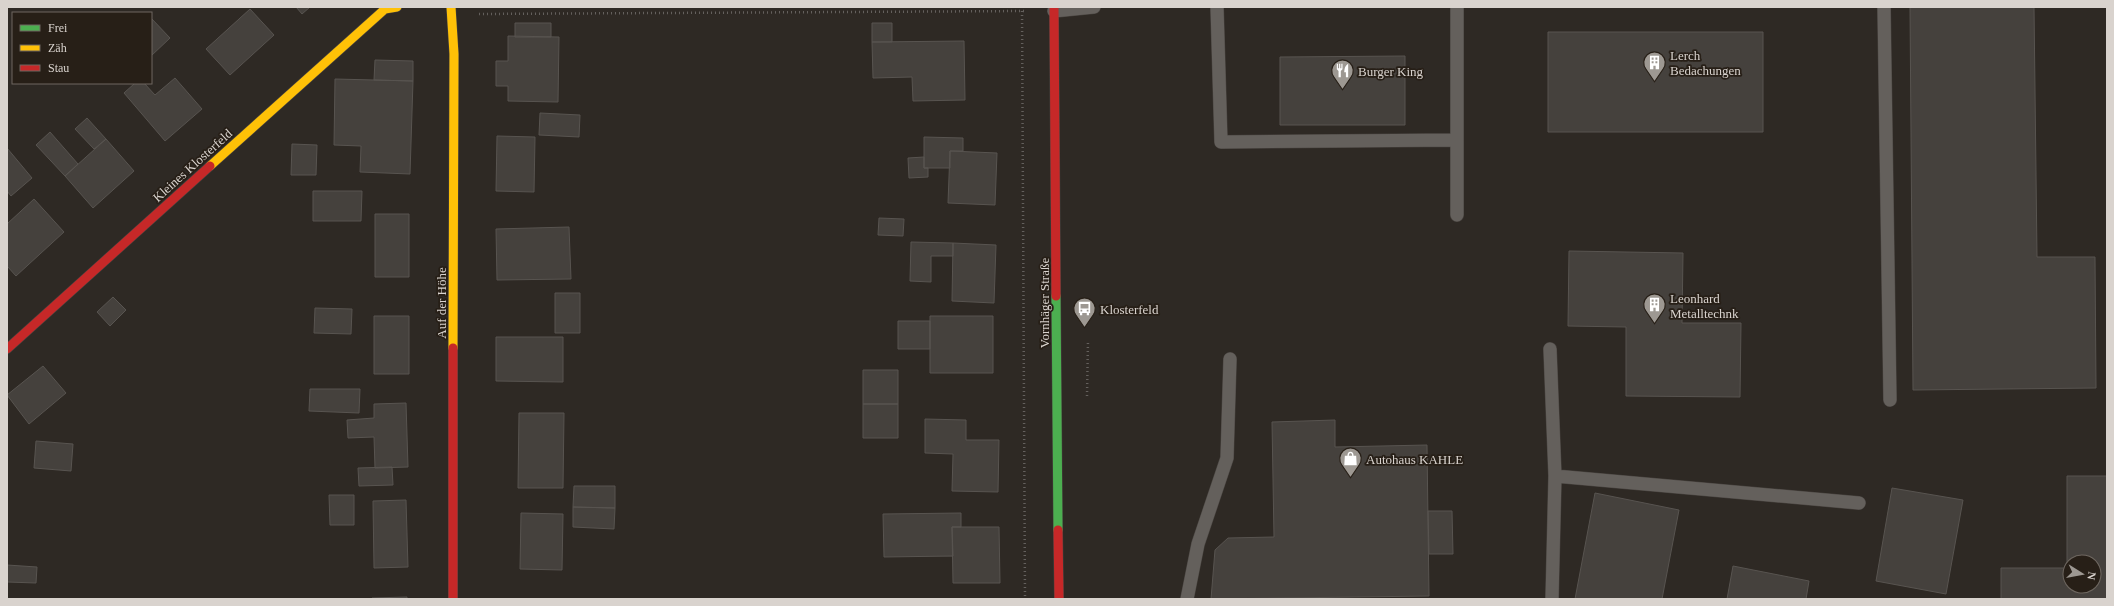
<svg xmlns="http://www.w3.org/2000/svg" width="2114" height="606" font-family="'Times New Roman',serif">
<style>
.building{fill:#45413d;stroke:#585450;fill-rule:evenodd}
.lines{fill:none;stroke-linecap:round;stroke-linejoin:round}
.lane-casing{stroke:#494440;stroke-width:14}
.fast-casing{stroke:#494440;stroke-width:10}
.slow-casing{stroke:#494440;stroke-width:10}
.jam-casing{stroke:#494440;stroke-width:10}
.path{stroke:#64605d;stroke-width:2.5;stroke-dasharray:1 3;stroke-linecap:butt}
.lane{stroke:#64605c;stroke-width:13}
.fast{stroke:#4caf50;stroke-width:9}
.slow{stroke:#ffc107;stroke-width:9}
.jam{stroke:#c62828;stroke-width:9}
.labels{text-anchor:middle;stroke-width:3.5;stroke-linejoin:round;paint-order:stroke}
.poi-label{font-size:13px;fill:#d9d3ce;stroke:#271f17;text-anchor:start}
.street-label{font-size:13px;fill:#d9d3ce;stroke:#271f17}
</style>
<rect width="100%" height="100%" fill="#2e2924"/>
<path class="building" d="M296 7H310L302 14Z
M1910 7H2034L2037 257H2095L2096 388 1913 390Z
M250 9 274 35 230 75 206 49Z
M151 18 170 38 151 56Z
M515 23H551V37H515Z
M872 23H892V42H872Z
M1548 32H1763V132H1548Z
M508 36 559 37 558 102 508 101V86H496V61H508Z
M964 41 965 100 913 101 912 77 873 78 872 42Z
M1405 56V125H1280V57Z
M375 60 413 61V81L374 80Z
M175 78 202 109 165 141 124 93 135 83H144L155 95Z
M335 79 413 81 410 174 360 172 361 146 334 145Z
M540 113 580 115 579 137 539 135Z
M87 118 106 139 94 149 75 129Z
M50 132 78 164 65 176 36 145Z
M497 136 535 137 534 192 496 191Z
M924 137 963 138V151H950V168H924Z
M106 139 134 171 93 208 65 176Z
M292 144 317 145 316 175H291Z
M7 148 32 178 11 196 7 191Z
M950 151 997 153 995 205 948 203Z
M924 157V168H928V177L909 178 908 158Z
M313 191H362L361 221H313Z
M34 199 64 232 16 276 7 266V224Z
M375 214H409V277H375Z
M879 218 904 219 903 236 878 235Z
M569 227 571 279 497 280 496 229Z
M911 242 953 243V256H931V282L910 281Z
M953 243 996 245 994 303 952 301Z
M1569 251 1683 253 1682 323H1741L1740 397 1626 396V327L1568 326Z
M555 293H580V333H555Z
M113 297 126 310 110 326 97 312Z
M315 308 352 309 351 334 314 333Z
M374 316H409V374H374Z
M930 316H993V373H930Z
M898 321H930V349H898Z
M496 337H563V382L496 381Z
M43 366 66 393 29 424 7 395Z
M863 370H898V404H863Z
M310 389H360L359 413 309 411Z
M406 403 408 467 375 468 374 437 348 438 347 420 374 418V404Z
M863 404H898V438H863Z
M519 413H564L563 488H518Z
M925 419 966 420V440H999L998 492 952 491 953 454 925 453Z
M1335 420V447L1427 445 1429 596 1211 599 1215 550 1228 538 1274 537 1272 422Z
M36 441 73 444 71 471 34 468Z
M392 467 393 485 359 486 358 468Z
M2067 476H2107V599H2001V568H2067ZM2070 562H2094V586H2070Z
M574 486H615V508L573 507Z
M1892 488 1963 500 1946 594 1876 581Z
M1595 493 1679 510 1662 599H1575Z
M329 495H354V525H330Z
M406 500 408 567 374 568 373 501Z
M573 507 615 508 614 529 573 527Z
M1428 511H1452L1453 554H1429Z
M521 513 563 514 562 570 520 569Z
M961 513V527H952L953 556 884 557 883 514Z
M952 527H999L1000 583H953Z
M7 565 37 567 36 583 7 582Z
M1733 566 1809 581 1806 599H1727Z
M407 597V599H372V598Z"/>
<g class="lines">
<defs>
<path id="lane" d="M1217 7 1221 142 1457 140
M1884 7 1890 400
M1054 11 1094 7
M1457 215V7
M1550 349 1555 476
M1187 599 1198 544 1227 458 1230 359
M1552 599 1555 476 1859 503"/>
<path id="fast" d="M1056 296 1058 530"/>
<path id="slow" d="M451 7 454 54 453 348
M210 166 385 9 397 7"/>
<path id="jam" d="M1054 7 1056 296
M7 349 210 166
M1058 530 1059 599
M453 599V348"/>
</defs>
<use href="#lane" class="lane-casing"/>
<use href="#fast" class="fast-casing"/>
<use href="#slow" class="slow-casing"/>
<use href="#jam" class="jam-casing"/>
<path class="path" d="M1022 7 1025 599
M479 14 1026 11
M1087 396 1088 340"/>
<use href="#lane" class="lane"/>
<use href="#fast" class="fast"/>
<use href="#slow" class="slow"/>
<use href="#jam" class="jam"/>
</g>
<defs>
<symbol id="building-pin" viewBox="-11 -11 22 30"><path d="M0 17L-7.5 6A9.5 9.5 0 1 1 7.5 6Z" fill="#9d9892" stroke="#271f17"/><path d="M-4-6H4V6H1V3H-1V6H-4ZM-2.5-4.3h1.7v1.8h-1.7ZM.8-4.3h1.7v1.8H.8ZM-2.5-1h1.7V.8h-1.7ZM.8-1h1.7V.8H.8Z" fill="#fff"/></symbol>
<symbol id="restaurant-pin" viewBox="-11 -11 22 30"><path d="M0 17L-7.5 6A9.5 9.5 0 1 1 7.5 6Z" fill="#9d9892" stroke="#271f17"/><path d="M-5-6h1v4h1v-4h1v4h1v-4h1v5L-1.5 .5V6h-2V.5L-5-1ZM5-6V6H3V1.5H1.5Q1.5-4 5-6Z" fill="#fff"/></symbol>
<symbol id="bus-pin" viewBox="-11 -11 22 30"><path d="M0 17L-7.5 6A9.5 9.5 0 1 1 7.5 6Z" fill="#9d9892" stroke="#271f17"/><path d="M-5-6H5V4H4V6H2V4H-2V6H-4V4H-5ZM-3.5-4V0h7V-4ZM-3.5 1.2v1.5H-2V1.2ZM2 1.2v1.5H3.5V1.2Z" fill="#fff"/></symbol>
<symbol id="shop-pin" viewBox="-11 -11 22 30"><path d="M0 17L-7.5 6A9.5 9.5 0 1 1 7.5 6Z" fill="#9d9892" stroke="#271f17"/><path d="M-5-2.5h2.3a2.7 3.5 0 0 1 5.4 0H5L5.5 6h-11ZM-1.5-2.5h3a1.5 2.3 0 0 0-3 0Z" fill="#fff"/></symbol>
</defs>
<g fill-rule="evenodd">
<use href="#building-pin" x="1642" y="50" width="25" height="34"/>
<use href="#restaurant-pin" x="1330" y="58" width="25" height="34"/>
<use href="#building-pin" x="1642" y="292" width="25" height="34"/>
<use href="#bus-pin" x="1072" y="296" width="25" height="34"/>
<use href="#shop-pin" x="1338" y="446" width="25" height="34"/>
</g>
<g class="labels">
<g class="poi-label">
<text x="1670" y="60">Lerch<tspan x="1670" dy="15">Bedachungen</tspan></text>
<text x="1358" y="76">Burger King</text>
<text x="1670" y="303">Leonhard<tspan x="1670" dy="15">Metalltechnk</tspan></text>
<text x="1100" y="314">Klosterfeld</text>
<text x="1366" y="464">Autohaus KAHLE</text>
</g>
<g class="street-label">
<text transform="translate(192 165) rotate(-42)" y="5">Kleines Klosterfeld</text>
<text transform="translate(441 303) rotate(-90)" y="5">Auf der Höhe</text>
<text transform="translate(1044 303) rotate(-90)" y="5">Vornhäger Straße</text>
</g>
</g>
<rect width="2114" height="606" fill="none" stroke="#d9d3ce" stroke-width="16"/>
<rect x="12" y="12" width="140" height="72" fill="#271f17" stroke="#6e6760"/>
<rect x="20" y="25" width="20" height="6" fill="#4caf50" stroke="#6e6760"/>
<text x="48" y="32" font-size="12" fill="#d9d3ce">Frei</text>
<rect x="20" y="45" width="20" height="6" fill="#ffc107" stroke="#6e6760"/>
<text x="48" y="52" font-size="12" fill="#d9d3ce">Zäh</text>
<rect x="20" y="65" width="20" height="6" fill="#c62828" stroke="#6e6760"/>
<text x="48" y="72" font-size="12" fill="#d9d3ce">Stau</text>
<g transform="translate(2082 574) rotate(101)"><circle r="19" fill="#271f17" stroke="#6e6760"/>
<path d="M0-3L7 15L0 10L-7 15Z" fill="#9d9892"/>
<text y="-6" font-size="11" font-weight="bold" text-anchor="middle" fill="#d9d3ce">N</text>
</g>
</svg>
